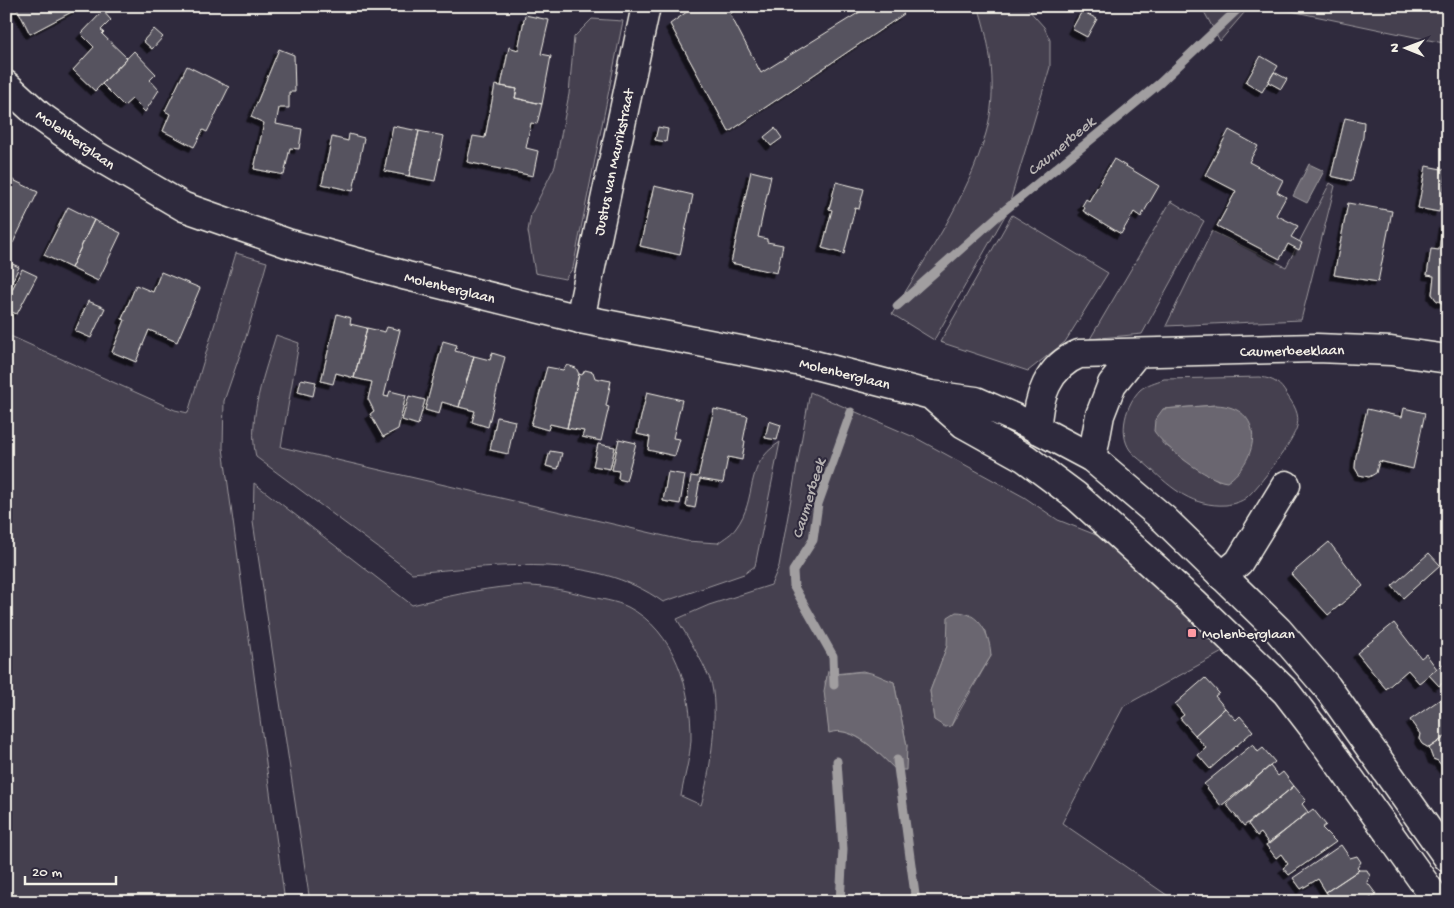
<svg xmlns="http://www.w3.org/2000/svg" width="1454" height="908" font-family="'Gochi Hand',sans-serif">
<style>
.green{fill:#454050;stroke:#9c989c;fill-rule:evenodd}
.water{fill:#6a6670;stroke:#a19ea0}
.lines{fill:none;stroke-linecap:round;stroke-linejoin:round}
.stream{stroke:#a19ea0;stroke-width:9}
.building{fill:#56525f;stroke:#f4f1e8;filter:url(#shadow)}
.minor-casing{stroke:#f4f1e8;stroke-width:31}
.tertiary-casing{stroke:#f4f1e8;stroke-width:31}
.minor{stroke:#2f2a3d;stroke-width:28}
.tertiary{stroke:#2f2a3d;stroke-width:28}
.poi-dot{fill:#ff9aa2;stroke:#2f2a3d;stroke-width:2}
.labels{text-anchor:middle;stroke-width:4;stroke-linejoin:round;paint-order:stroke}
.street-label{font-size:15px;fill:#f4f1e8;stroke:#2f2a3d}
.poi-label{font-size:15px;fill:#f4f1e8;stroke:#2f2a3d;text-anchor:start}
.water-label{font-size:16px;font-style:italic;fill:#b6b2b2;stroke:#2f2a3d}
</style>
<defs>
<filter id="shadow"><feDropShadow dx="-4.5" dy="4.5" stdDeviation="0" flood-color="#0009"/></filter>
</defs>
<rect width="100%" height="100%" fill="#2f2a3d"/>
<filter id="ink" filterUnits="userSpaceOnUse"><feTurbulence type="fractalNoise" baseFrequency=".02" numOctaves="2"/><feDisplacementMap in="SourceGraphic" scale="10" xChannelSelector="R" yChannelSelector="G"/><feConvolveMatrix kernelMatrix="1 2 1 2 8 2 1 2 1" color-interpolation-filters="sRGB"/></filter>
<g filter="url(#ink)">
<path class="green" d="M978 6 1027 8 1044 27 1050 40V67L1007 212 934 340 892 314C926 256 968 198 986 133 998 92 991 45 978 6Z
M1201 6H1250L1220 41Z
M1267 6H1448V44Z
M592 19 623 21 573 268 565 279 535 273 528 231 531 214 555 166 569 94 574 37Z
M1330 183 1335 186 1301 320 1166 326 1212 231 1286 267Z
M1171 201 1204 221 1142 334 1090 339Z
M1012 215 1108 273 1065 342 1028 371 940 342Z
M236 253 267 262 246 337 224 401 223 448 285 902H6V334L175 410 188 413Z
M276 335 299 343 281 447 686 541 718 543C724 538 732 534 736 528 759 497 742 466 780 442L755 566 744 574 663 602C592 551 495 566 412 573L256 457C247 418 265 372 276 335Z
M1260 377C1274 379 1280 383 1287 395 1294 405 1300 414 1297 426 1295 439 1258 488 1247 497 1242 502 1232 504 1226 505 1193 507 1172 489 1150 468 1144 462 1135 457 1130 450 1118 433 1126 404 1140 390 1147 384 1156 382 1164 379ZM1216 405 1219 481 1162 443 1163 409Z
M810 392 916 438 1024 497 1058 520 1114 542 1226 650 1124 706 1062 823 1177 902H310L253 522 254 483 412 605C445 597 478 589 512 586 534 584 566 590 587 596 600 599 616 601 628 607 675 631 692 690 691 740 690 758 684 778 681 796L701 805C710 777 720 706 710 679 701 658 688 638 677 619L709 605 771 585 779 566ZM968 614 986 631 991 656 951 726 934 720 930 691 947 646ZM863 671 894 682 907 746 896 770C879 754 855 726 829 732L825 681 834 674Z"/>
<path class="water" d="M1309 164 1324 171 1307 203 1293 196Z
M1216 405C1266 407 1260 459 1227 482 1207 480 1165 448 1154 431L1155 420 1163 409Z
M956 612C980 612 990 635 991 656L957 712 951 726 945 727 934 720 930 691 947 646 948 617Z
M828 671C839 677 852 671 864 672 874 672 884 679 894 682L907 746 906 770H896C880 755 854 724 829 733L824 691Z"/>
<g class="lines">
<path class="stream" d="M897 306 999 215 1160 83 1241 6
M834 685 833 656 794 587 793 571 813 540 818 504 851 412
M897 760 916 902
M837 761 843 849 840 902"/>
</g>
<path class="building" d="M16 6H80L81 7 30 34Z
M695 6H741L730 14 761 73 863 10 860 6H897L904 14 729 132 670 24Z
M103 11 111 20 101 30 104 32 102 34 127 58 95 91 73 70 94 47 81 34Z
M1082 11 1097 19 1087 37 1072 29Z
M525 15 549 20 541 54 551 56 542 104 515 98 517 89 501 86 509 47 518 50Z
M154 29 163 37 152 49 143 41Z
M279 49 294 55 295 92H289V108H279L276 124 302 129 299 149 290 148 284 175 254 169 264 123 251 117Z
M134 51 156 74 150 80 159 90 145 112 132 99 124 106 102 84Z
M1261 56 1278 66 1262 92 1246 82Z
M187 66 229 87 207 132 203 130 194 147 163 131 170 114 165 111Z
M1274 72 1287 79 1281 89 1268 82Z
M495 85 517 89 515 98 542 104 537 124 531 123 526 148 538 151 533 176 467 162 473 136 485 138Z
M1345 118 1364 122 1363 137 1352 181 1331 176Z
M393 126 419 131 409 176 384 171Z
M658 127 668 129 666 142 655 140Z
M775 128 782 138 771 146 764 137Z
M1229 130 1258 146 1249 162 1283 180 1277 192 1286 197 1276 215 1298 226 1291 237 1302 243 1299 250 1288 244 1280 259 1217 226 1236 191 1205 175Z
M419 131 444 136 435 181 409 176Z
M349 134 364 138 353 191 322 184 332 137 348 141Z
M1114 159 1159 186 1141 217 1134 212 1121 234 1083 211 1085 208 1082 206 1086 199 1089 201Z
M1426 166 1447 170 1439 212 1418 208Z
M751 171 771 176 758 237 767 239V242L783 245 777 273 731 263Z
M11 179 38 192 13 243 6 240V189Z
M836 182 864 189 859 209 855 208 844 254 822 248 832 210 829 209Z
M654 186 693 195 680 255 640 246Z
M1348 203 1392 211 1378 282 1334 275Z
M68 207 94 220 71 268 44 255Z
M94 220 121 233 98 281 71 268Z
M1443 223 1448 224V301L1442 303 1436 300 1432 294 1434 276 1427 275 1431 249 1439 250Z
M6 261 19 267 8 290 6 289Z
M22 269 37 276 17 314 6 310V302Z
M161 272 200 288 177 342 149 330 136 362 112 352 125 320 122 319 136 285 153 292Z
M88 301 105 308 91 338 75 331Z
M337 314 351 318 350 324 367 328 354 378 336 373 333 384 321 381Z
M387 327 400 330 384 396 388 397 390 391 406 395 398 429 383 437 370 414 374 411 368 399 372 382 354 378 367 328 385 332Z
M443 341 457 345 455 351 474 356 459 407 442 402 439 414 425 410Z
M492 353 505 357 488 427 472 422 475 411 459 407 474 356 490 360Z
M567 365 576 368 579 374 567 428 550 424 548 430 531 425 547 367 563 370Z
M585 370 593 372 595 378 611 381 606 406 609 407 601 441 582 437 584 431 567 428 579 374 582 375Z
M301 379 316 382 313 396 298 392Z
M647 392 682 400 673 438 680 439 675 456 648 450 650 437 637 434Z
M409 396 425 400 418 425 402 420Z
M1404 408 1425 413 1413 469 1379 461 1376 473 1369 477 1359 475 1355 468 1356 456 1367 409 1402 417Z
M714 409 748 416 743 441H745L742 460 728 457 723 483 700 479 695 508 686 506 691 476 698 477Z
M497 417 515 421 508 454 490 450Z
M769 421 781 425 777 440 765 438Z
M619 439 636 443 626 481 618 479 619 471 612 470Z
M598 444 615 447 610 469 593 466Z
M550 451 562 453 558 469 546 466Z
M668 472 685 475 680 504 663 501Z
M1329 542 1363 586 1328 615 1291 574Z
M1429 553 1440 565 1403 598 1392 586Z
M1394 623 1421 658 1426 654 1437 669 1419 683 1408 670 1386 689 1357 653Z
M1448 660V679L1439 686 1429 675Z
M1205 678 1219 693 1215 696 1225 708 1195 735 1180 718 1184 715 1175 704Z
M1448 694V735L1429 748 1422 744 1419 739 1420 734 1410 720Z
M1225 708 1236 720 1240 716 1253 731 1210 769 1198 755 1206 748 1195 735Z
M1448 735V774L1438 761 1433 759 1429 748Z
M1253 744 1258 752 1263 748 1275 762 1221 806 1204 784Z
M1270 766 1278 776 1283 772 1294 786 1244 826 1226 804Z
M1294 786 1306 800 1302 804 1308 812 1269 844 1261 833 1257 836 1248 824Z
M1313 809 1326 825 1322 828 1336 842 1289 875 1283 868 1288 864 1281 854 1276 858 1266 845Z
M1341 845 1350 858 1357 856 1361 862 1357 868 1359 870 1326 892 1318 879 1301 889 1293 878Z
M1359 870H1367L1370 876 1367 882 1376 894 1365 902H1333L1326 892Z"/>
<g class="lines">
<defs>
<path id="minor" d="M580 319 646 6
M1037 429C1037 399 1048 366 1079 354L1317 348 1391 351 1448 359
M1092 458 1100 415 1112 384 1136 354
M1222 576 1239 562 1286 485"/>
<path id="tertiary" d="M6 85 40 116 92 153 184 207 287 243 407 276 580 319 807 363 931 395 976 401 1026 423 1092 458 1164 519 1278 630 1327 687 1448 858
M931 395 964 424 1025 458 1076 496 1194 603 1286 692 1316 731 1438 902"/>
</defs>
<use href="#minor" class="minor-casing"/>
<use href="#tertiary" class="tertiary-casing"/>
<use href="#minor" class="minor"/>
<use href="#tertiary" class="tertiary"/>
</g>
</g>
<rect class="poi-dot" x="1187" y="628" width="10" height="10" rx="2.5"/>
<g class="labels">
<g class="street-label">
<text transform="translate(76 139) rotate(35)" y="5">Molenberglaan</text>
<text transform="translate(613 162) rotate(-78)" y="5">Justus van Maurikstraat</text>
<text transform="translate(450 287) rotate(14)" y="5">Molenberglaan</text>
<text transform="translate(1292 350) rotate(-1)" y="5">Caumerbeeklaan</text>
<text transform="translate(845 373) rotate(14)" y="5">Molenberglaan</text>
</g>
<g class="poi-label">
<text x="1202" y="638">Molenberglaan</text>
</g>
<g class="water-label">
<text transform="translate(1060 145) rotate(-40)" y="6">Caumerbeek</text>
<text transform="translate(807 498) rotate(-73)" y="6">Caumerbeek</text>
</g>
</g>
<rect width="1454" height="908" fill="none" stroke="#2f2a3d" stroke-width="25"/>
<rect x="12" y="12" width="1429" height="883" fill="none" stroke="#f4f1e8" stroke-width="2" filter="url(#ink)"/>
<g transform="translate(1406 48) rotate(271)" stroke="#2f2a3d" stroke-width="4" paint-order="stroke">
<path d="M0-4L9 19L0 12L-9 19Z" fill="#f4f1e8"/>
<text y="-8" font-size="14" font-weight="bold" text-anchor="middle" fill="#f4f1e8">N</text>
</g>
<path d="M25 876v8h91v-8" fill="none" stroke="#f4f1e8" stroke-width="2.5"/>
<text x="32" y="876" font-size="15" fill="#f4f1e8" stroke="#2f2a3d" stroke-width="4" paint-order="stroke">20 m</text>
</svg>
